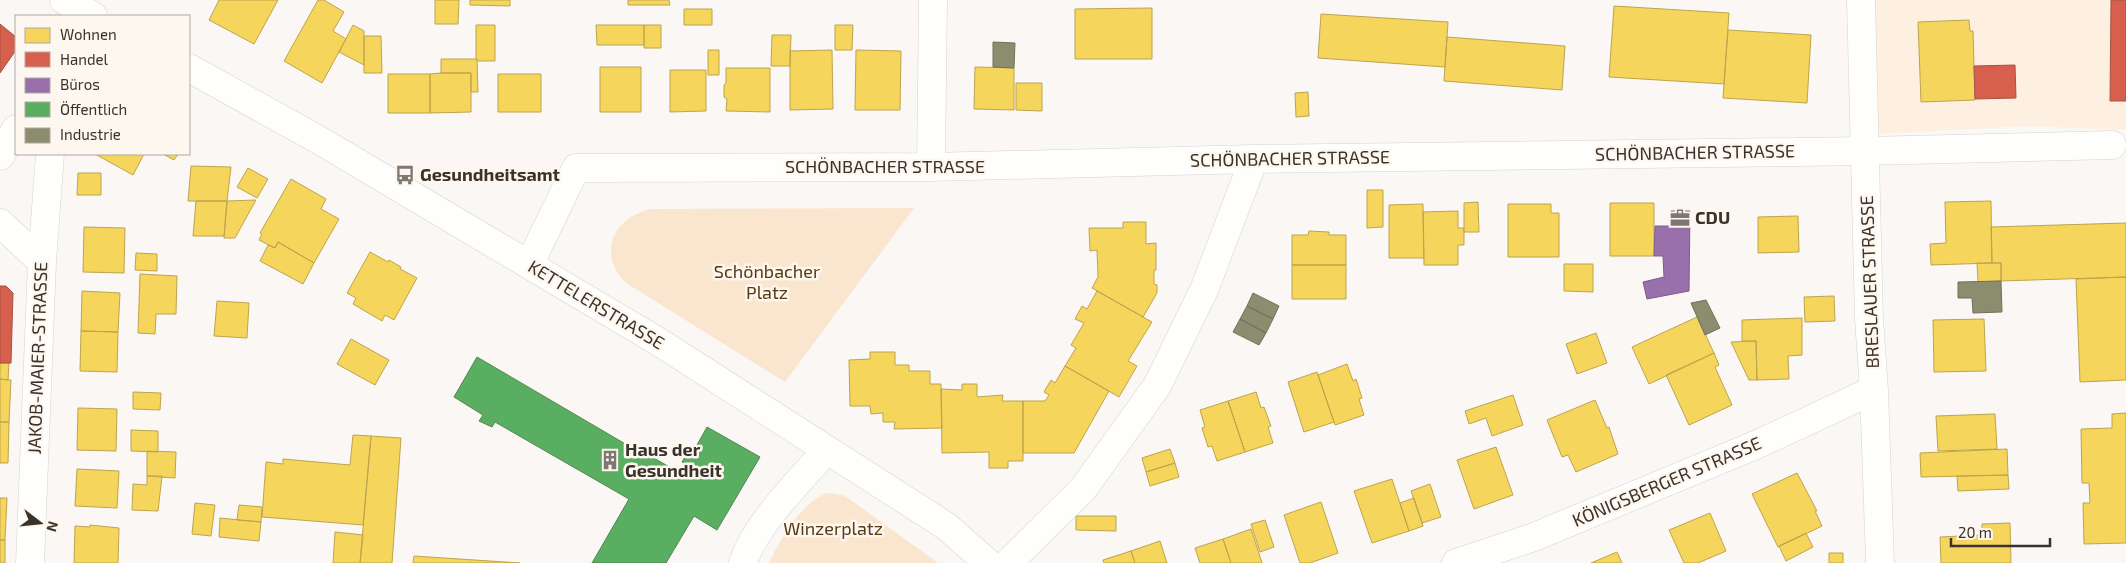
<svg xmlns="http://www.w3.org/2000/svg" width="2126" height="563" font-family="'Exo 2',sans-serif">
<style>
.built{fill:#fdf0e0}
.green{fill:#fae6ce}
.homes{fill:#f6d55c;stroke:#bda44e}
.shops{fill:#d6604d;stroke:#a75243}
.offices{fill:#9970ab;stroke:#7c5e85}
.public{fill:#5aae61;stroke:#508951}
.industry{fill:#8c8c6e;stroke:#73715a}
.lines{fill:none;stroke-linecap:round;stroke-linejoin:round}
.minor-casing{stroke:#d7d3ce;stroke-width:29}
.minor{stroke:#fefefd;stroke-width:28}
.labels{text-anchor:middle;stroke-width:5;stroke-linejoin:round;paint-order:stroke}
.street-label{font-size:18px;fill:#39332c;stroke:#fef7f0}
.poi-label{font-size:18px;font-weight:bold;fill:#39332c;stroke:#fef7f0;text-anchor:start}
.park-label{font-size:18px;fill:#573a10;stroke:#fef7f0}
</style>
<rect width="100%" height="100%" fill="#faf7f4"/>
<path class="built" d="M1874 0H2126V130L2024 126 1878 134Z"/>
<path class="green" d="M914 208 785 382 626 283C596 254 614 216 652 209Z
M828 493 842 495 848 498 938 563H769C779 541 803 500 828 493Z"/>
<path class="homes" d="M219 0H278L254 44 209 20Z
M318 0H324L344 12 333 31 346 39 322 83 284 61Z
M435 0H459L458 24H435Z
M470 0H510V6L470 5Z
M628 0H669L670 5H628Z
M1614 6 1729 13 1724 84 1609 77Z
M1152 8V59H1075V9Z
M684 9H712V25H684Z
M1321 14 1448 22 1445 67 1318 58Z
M1969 20 1970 31H1973L1975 100 1921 102 1918 22Z
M353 25 364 31V65L339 52Z
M476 25H495V61H478L476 59Z
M596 25H644V45H597Z
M644 25H661V48H644Z
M835 25H853L852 50H835Z
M1728 30 1811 35 1807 103 1723 98Z
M772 35H791L790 66H771Z
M364 36H381L382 73H364Z
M1447 37 1565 46 1562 90 1444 81Z
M708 50H719V75H708Z
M832 50 833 109 790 110V51Z
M856 50 901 51 900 110H855Z
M441 59H477L478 92H471V73H441Z
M600 67H641V112H600Z
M975 67 1014 68V110L974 109Z
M726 68H770V112L726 111 727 99 724 97V85L726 83Z
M670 70H706V111L670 112Z
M441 73H471V112L430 113V74Z
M388 74H430V113H388Z
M498 74H541V112H498Z
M1016 83H1042V111L1016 110Z
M1308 92 1309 116 1296 117 1295 93Z
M95 154H144L133 175Z
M163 154H178L174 160Z
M191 166 231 167 227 201H188Z
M248 168 268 179 257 198 237 187Z
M78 173H101V195H77Z
M291 179 326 199 321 209 339 219 314 263 278 242 275 248 259 240 262 234 260 233Z
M1367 190H1383V227L1367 228Z
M256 200 235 238H224L227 201Z
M196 201H227L224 236H193Z
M1991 201 1992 263 1931 265 1930 244 1946 243 1945 202Z
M1478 202 1479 232H1464V203Z
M1610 203H1654V256H1610Z
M1423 204 1424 258H1389V205Z
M1508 204H1551V213H1559V257H1508Z
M1458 211V228H1464V245H1458V265H1424L1423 212Z
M1798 216 1799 252 1758 253V217Z
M1123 222H1146V244L1156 243V270H1154V284L1157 285V293L1143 317 1092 288 1098 277 1097 250 1090 251 1089 228H1123Z
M2126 223V277L2001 281V263H1992L1991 227Z
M84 227 125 228 124 273 83 272Z
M1309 231 1329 232V235H1346V265H1292V235H1308Z
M278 242 314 263 303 284 260 261 268 245 275 248Z
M370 252 388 262 389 260 401 267 400 269 417 278 394 320 385 315 382 321 353 304 356 298 347 293Z
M136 253 157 254V271L135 270Z
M1977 263H2001V281L1978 282Z
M1564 264H1593V292L1564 291Z
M1292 265H1346V299H1292Z
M140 274 177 276 176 314H156L155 334 138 333Z
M2126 277V380L2080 382 2076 279Z
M82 291 120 293 118 332 81 331Z
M1097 291 1152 322 1128 361 1137 366 1119 397 1065 366 1076 348 1071 345 1084 323 1075 319 1082 306 1087 309Z
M1834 296 1835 321 1805 322 1804 297Z
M217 301 249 303 247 338 214 336Z
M1697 317 1714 353 1649 384 1632 347Z
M1802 318V355L1788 356 1789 379 1757 380 1756 341H1742V320Z
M1984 319 1986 371 1934 372 1933 320Z
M81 331 118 332 117 372 80 371Z
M1596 333 1607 363 1577 374 1566 344Z
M351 339 389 360 375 385 337 364Z
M1756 341 1757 380H1749L1731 342Z
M870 352H895V365H909V371H930V384H941L942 428 894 429 895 422H883V413L871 414 870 406H850L849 360 870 359Z
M1714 353 1719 365 1715 367 1732 405 1689 425 1666 375Z
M0 363H9L8 380 0 379Z
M1347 364 1353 381 1356 379 1362 398 1359 399 1364 415 1335 425 1318 375Z
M1065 366 1109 391 1074 453H1023V401H1045L1049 395 1044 392 1051 380 1055 383Z
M1317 372 1334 422 1304 432 1288 382Z
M0 379 11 380 9 422H0Z
M962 384H977V397L1003 395 1002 401H1023V461H1008V468H989V452L942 453 941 389 962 390Z
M133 392 161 393 160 410 133 409Z
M1256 392 1261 408 1264 407 1271 426 1268 427 1273 443 1245 452 1228 401Z
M1513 395 1523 425 1492 436 1486 418 1469 424 1465 411Z
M1595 400 1607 428 1609 427 1618 454 1576 472 1568 455 1562 457 1547 420Z
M1228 401 1245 452 1217 461 1212 446 1208 447 1202 428 1205 427 1200 410Z
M78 408 117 409 116 451 77 450Z
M2126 413V543L2084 544 2083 503H2090L2089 483H2082L2081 429 2112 428V414Z
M1995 414 1997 449 1938 451 1936 416Z
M0 422H9L8 463H0Z
M131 430 158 431V452L131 451Z
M353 435 371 436 363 525 262 517 266 462 283 464V459L350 465Z
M371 436 401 438 392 563H360Z
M1496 447 1513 495 1474 509 1457 460Z
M1170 449 1175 463 1146 472 1142 458Z
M2007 449 2008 475 1921 477 1920 453Z
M147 451 176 452 175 478 147 476Z
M1175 463 1179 477 1150 486 1146 472Z
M77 469 119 471 117 508 75 506Z
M1797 473 1817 511H1815L1822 526 1778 547 1752 494Z
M2008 475 2009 489 1958 491 1957 476Z
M147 476H162L158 511 132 510 133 484 147 485Z
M1392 479 1409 531 1372 543 1354 491Z
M1430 484 1441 517 1422 523 1411 491Z
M0 498H7L5 540H0Z
M1414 498 1423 526 1409 531 1400 503Z
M1321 502 1338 553 1310 563H1300L1284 515Z
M195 503 215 505 211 536 192 534Z
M239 505 262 507 261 522 237 520Z
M1710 513 1726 551 1698 563H1684L1669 530Z
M1076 516H1116V531L1076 530Z
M220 518 261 522 259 541 219 537Z
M1265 520 1274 547 1260 552 1251 524Z
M2010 523 2011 563H1941L1940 537 1982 535V524Z
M90 525 119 528 118 563H74L75 526 90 527Z
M1251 529 1262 563H1231L1223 539Z
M335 532 363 535 360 563H333Z
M1806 533 1813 547 1786 561 1779 546Z
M1223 539 1231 563H1200L1195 548Z
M0 540H5V563H0Z
M1160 541 1167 563H1135L1131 551Z
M1131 551 1135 563H1104L1103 560Z
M1617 552 1622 563H1591Z
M1829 553H1843V563H1829Z
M414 556 520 563H413Z"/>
<path class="shops" d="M2111 0H2126V101H2110Z
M0 24 16 37V50L0 73Z
M2015 65 2016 98 1975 99 1974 66Z
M0 286H6L13 293 11 363H0Z"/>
<path class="offices" d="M1671 211H1690L1689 291 1647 299 1643 282 1664 277 1663 256H1654L1655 226H1672Z"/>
<path class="public" d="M477 357 651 459 652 457 680 473 685 464 682 462 688 452 692 454 707 427 760 457 717 530 694 516 666 563H592L629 499 495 422 492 427 479 421 483 415 454 397Z"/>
<path class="industry" d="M993 42 1015 43 1014 68 993 67Z
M2001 281 2002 312 1973 313 1972 298H1958V282Z
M1253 293 1279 306 1273 319 1247 306Z
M1706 300 1720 328 1705 335 1691 303Z
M1247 306 1273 319 1266 333 1240 319Z
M1240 319 1266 333 1259 345 1233 332Z"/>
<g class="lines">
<defs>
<path id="minor" d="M64 0 93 16
M1861 0 1869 319 1874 390 1880 563
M189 68 319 140 659 342 946 526 988 563
M0 156 16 129
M931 167 933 0
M0 223 42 262
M529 265 576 168 931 167 1254 159 1866 151 2112 145
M30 563 42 262 50 154
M743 563C756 523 799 482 826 451
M1008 563 1083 489 1157 386 1204 290 1254 159
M1456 563 1534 537 1758 444 1874 390"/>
</defs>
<use href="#minor" class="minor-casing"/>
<use href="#minor" class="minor"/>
</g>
<defs>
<symbol id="bus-bare" viewBox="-9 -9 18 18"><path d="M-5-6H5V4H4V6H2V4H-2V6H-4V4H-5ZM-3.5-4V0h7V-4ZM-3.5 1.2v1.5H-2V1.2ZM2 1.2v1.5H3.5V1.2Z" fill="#7d7872" stroke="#fef7f0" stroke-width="2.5" paint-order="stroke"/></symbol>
<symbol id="office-bare" viewBox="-9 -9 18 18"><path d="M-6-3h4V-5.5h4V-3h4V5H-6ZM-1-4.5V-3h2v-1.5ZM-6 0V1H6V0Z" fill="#7d7872" stroke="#fef7f0" stroke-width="2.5" paint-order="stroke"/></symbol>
<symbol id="building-bare" viewBox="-9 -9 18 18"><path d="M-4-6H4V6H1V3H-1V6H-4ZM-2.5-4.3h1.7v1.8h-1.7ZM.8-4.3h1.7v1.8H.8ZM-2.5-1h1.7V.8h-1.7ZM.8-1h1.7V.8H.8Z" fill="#7d7872" stroke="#fef7f0" stroke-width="2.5" paint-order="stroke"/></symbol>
</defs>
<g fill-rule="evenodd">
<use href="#bus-bare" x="391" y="161" width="28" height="28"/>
<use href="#office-bare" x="1666" y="204" width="28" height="28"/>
<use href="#building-bare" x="596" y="446" width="28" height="28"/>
</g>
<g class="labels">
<g class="street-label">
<text transform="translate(1695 153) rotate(-1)" y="6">SCHÖNBACHER STRASSE</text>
<text transform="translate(1290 159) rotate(-1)" y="6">SCHÖNBACHER STRASSE</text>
<text x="885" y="173">SCHÖNBACHER STRASSE</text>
<text transform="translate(1870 282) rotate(-92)" y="6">BRESLAUER STRASSE</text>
<text transform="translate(596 305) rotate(31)" y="6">KETTELERSTRASSE</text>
<text transform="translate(38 358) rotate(-88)" y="6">JAKOB-MAIER-STRASSE</text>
<text transform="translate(1667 482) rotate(-23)" y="6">KÖNIGSBERGER STRASSE</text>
</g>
<g class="poi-label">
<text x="420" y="181">Gesundheitsamt</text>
<text x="1695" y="224">CDU</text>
<text x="625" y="456">Haus der<tspan x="625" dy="21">Gesundheit</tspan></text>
</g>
<g class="park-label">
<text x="767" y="278">Schönbacher<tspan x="767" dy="21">Platz</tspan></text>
<text x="833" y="535">Winzerplatz</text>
</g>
</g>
<rect x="15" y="15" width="175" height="140" fill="#fef7f0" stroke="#afa9a2"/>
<rect x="25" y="28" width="25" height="15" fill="#f6d55c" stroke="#afa9a2"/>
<text x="60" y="40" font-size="15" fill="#39332c">Wohnen</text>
<rect x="25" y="52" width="25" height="15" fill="#d6604d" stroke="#afa9a2"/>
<text x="60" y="65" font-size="15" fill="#39332c">Handel</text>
<rect x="25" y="78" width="25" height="15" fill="#9970ab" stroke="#afa9a2"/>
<text x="60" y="90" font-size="15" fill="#39332c">Büros</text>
<rect x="25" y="102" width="25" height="15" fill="#5aae61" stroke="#afa9a2"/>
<text x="60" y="115" font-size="15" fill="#39332c">Öffentlich</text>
<rect x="25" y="128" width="25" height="15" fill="#8c8c6e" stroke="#afa9a2"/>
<text x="60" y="140" font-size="15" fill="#39332c">Industrie</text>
<g transform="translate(40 523) rotate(106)" stroke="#fef7f0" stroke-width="4" paint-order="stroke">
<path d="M0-4L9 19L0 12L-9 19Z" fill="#39332c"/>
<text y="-8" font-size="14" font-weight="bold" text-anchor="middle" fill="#39332c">N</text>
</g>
<path d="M1951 538v8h99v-8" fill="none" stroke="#39332c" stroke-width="2.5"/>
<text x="1958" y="538" font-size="15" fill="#39332c" stroke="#fef7f0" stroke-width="4" paint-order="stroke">20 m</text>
</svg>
